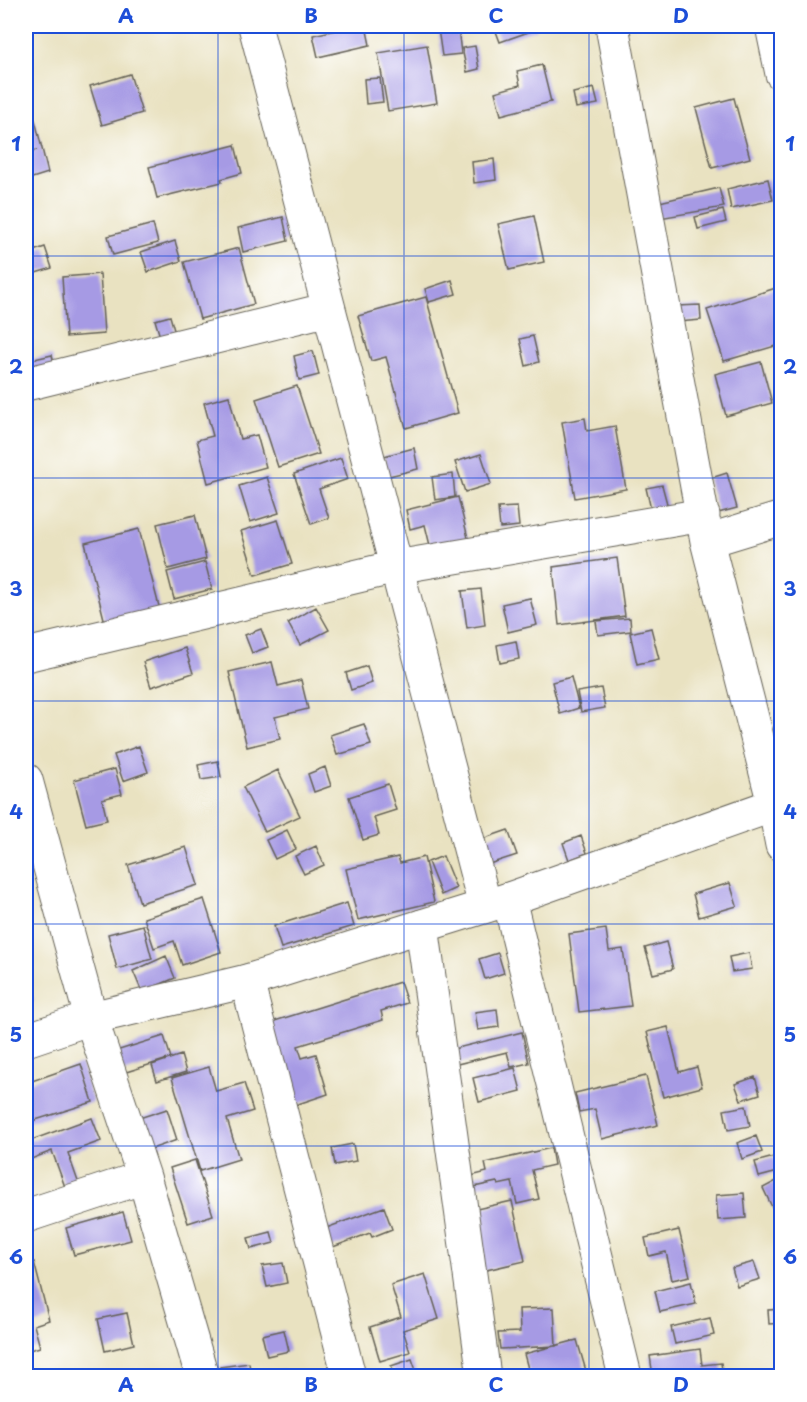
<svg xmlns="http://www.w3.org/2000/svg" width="807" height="1402" font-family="'Playpen Sans',sans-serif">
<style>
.building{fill:#a69ae4}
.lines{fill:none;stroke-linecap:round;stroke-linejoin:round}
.minor-casing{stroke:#646156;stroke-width:35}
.tertiary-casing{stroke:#646156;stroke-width:35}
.minor{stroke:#fff;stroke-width:33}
.tertiary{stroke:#fff;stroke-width:33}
.grid{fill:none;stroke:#1d4ed8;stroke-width:1.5;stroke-opacity:0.55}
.neatline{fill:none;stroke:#1d4ed8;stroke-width:2}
.grid-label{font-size:20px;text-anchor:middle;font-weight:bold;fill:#1d4ed8}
</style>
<rect width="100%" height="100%" fill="#fff"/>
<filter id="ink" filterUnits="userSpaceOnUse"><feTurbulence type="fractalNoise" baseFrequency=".0167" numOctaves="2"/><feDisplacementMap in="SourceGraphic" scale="12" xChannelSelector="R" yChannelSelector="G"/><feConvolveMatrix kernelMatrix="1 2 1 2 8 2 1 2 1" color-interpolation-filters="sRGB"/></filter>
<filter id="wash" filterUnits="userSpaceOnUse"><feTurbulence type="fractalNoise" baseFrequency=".008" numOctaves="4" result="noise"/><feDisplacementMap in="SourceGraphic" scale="24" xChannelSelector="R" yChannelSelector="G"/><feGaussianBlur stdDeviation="1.35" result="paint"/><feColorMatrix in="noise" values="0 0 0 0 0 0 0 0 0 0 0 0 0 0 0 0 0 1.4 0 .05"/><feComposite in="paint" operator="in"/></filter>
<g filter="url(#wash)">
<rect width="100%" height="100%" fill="#e9e2c1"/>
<g id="blocks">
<path class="building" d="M354 26H366L370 45 318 57 313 35Z
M494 26H536L537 29 500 42Z
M458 27 461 54 442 56 438 29Z
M427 45 437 103 388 111 378 53Z
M475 46 479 69 467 72 462 48Z
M542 65 551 102 501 115 495 92 520 85 517 71Z
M130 74 142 113 102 125 90 86Z
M380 78 383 102 366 104 364 79Z
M594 88 598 104 576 108 573 93Z
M734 98 750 158 712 168 696 108Z
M35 120 48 173 26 180V153L37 150 26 152V122Z
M235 145 242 173 221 179 222 182 157 198 149 167Z
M494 159 496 180 474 183 472 162Z
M768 179 773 200 731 209 727 189Z
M719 188 724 207 654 219 651 204Z
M723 210 726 222 698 229 695 217Z
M534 216 544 262 509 270 498 224Z
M283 217 288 241 243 252 238 228Z
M153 224 158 243 113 255 108 236Z
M27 233 33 251 45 247 52 268 26 276Z
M175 241 181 261 148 272 141 252Z
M239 248 254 304 200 319 184 262Z
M100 274 104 334 66 337 62 277Z
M452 280 456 294 429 302 425 289Z
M782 286V344L724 361 707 310Z
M426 297 458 413 406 428 386 357 371 361 358 316Z
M700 305 701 320 678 322 677 306Z
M170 316 178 344 163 347 155 320Z
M533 336 539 362 526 366 520 339Z
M313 351 319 375 299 380 294 356Z
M52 355 56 373 29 380 26 361Z
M782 356V377H780L776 357Z
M761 362 772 403 726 416 715 374Z
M297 386 319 454 278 467 256 399Z
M229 396 240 439 257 435 266 467 208 483 197 440 213 436 204 403Z
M585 418 587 431 615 426 626 489 575 498 562 422Z
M414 448 418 469 389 476 384 456Z
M481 454 491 484 465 492 455 462Z
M341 458 348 479 319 489 329 518 311 524 294 474Z
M727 473 737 508 718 513 708 479Z
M453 474 455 497 435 500 432 477Z
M267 477 279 513 250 522 239 486Z
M662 485 670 515 653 518 646 488Z
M458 497 469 542 434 562 425 525 410 529 406 510Z
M517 507 519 526 500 528 498 508Z
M195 515 206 559 168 569 157 524Z
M278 520 292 564 255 575 241 531Z
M139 529 162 618 107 631 85 543Z
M617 558 625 616 559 625 553 567Z
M205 562 212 589 174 599 167 572Z
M481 589 485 625 467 628 462 591Z
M530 598 537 625 508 632 502 604Z
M316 607 329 630 300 645 288 623Z
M630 618 631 631 598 635 596 621Z
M651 628 659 659 637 664 630 633Z
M261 629 268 647 252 653 245 635Z
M516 641 519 659 500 663 497 645Z
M185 648 193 673 151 687 143 662Z
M272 662 278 686 301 680 308 709 275 717 280 739 247 747 229 672Z
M367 666 372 683 351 690 346 673Z
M571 677 579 708 560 714 552 682Z
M601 688 605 708 581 712 577 692Z
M364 724 371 745 337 755 330 735Z
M139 746 148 772 123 781 114 755Z
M218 761 221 777 201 780 198 765Z
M325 767 331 786 314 792 308 774Z
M115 769 122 794 102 799 107 820 86 825 74 780Z
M278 770 300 816 265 832 243 787Z
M388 784 396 810 374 817 379 835 363 840 349 797Z
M287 830 296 849 275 859 266 840Z
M508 830 517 855 489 864 482 839Z
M581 836 587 853 569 860 563 843Z
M316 846 324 865 304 874 295 856Z
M186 847 198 885 140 903 128 865Z
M443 856 456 888 441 895 428 862Z
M398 857 400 863 424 857 434 902 358 920 346 869Z
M730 883 737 906 699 917 693 894Z
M204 899 221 952 182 965 174 941 154 948 144 918Z
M347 903 354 926 281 948 274 926Z
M143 925 152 959 117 969 108 934Z
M606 929 609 951 623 949 631 1006 579 1012 569 934Z
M666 942 673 969 653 974 645 948Z
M498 953 504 973 485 979 479 959Z
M749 953 752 969 732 972 729 957Z
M166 956 175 978 142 992 133 971Z
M26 975 34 1001 26 1003Z
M400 982 407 1003 381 1011 383 1020 298 1046 302 1058 316 1054 328 1094 295 1105 265 1024Z
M497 1009 499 1027 478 1030 475 1012Z
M668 1027 679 1072 697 1067 702 1087 663 1097 647 1032Z
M522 1032 529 1063 511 1067 507 1052 449 1066 445 1051Z
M164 1036 171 1058 123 1073 116 1051Z
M181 1055 186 1072 157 1081 152 1065Z
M81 1064 93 1102 26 1123V1083Z
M209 1067 216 1091 244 1083 253 1111 227 1119 239 1159 200 1171 172 1078Z
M515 1068 521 1091 479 1102 473 1078Z
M646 1076 658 1125 602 1139 595 1109 579 1112 575 1093Z
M755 1077 760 1094 741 1100 735 1084Z
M746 1106 750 1126 728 1130 724 1110Z
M167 1109 177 1140 140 1153 130 1121Z
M92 1118 101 1141 68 1153 82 1193 69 1198 52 1151 26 1161V1142Z
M756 1136 762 1152 742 1159 737 1143Z
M353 1144 356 1161 335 1165 332 1148Z
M551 1148 554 1165 532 1170 539 1199 517 1204 512 1182 498 1185 497 1182 465 1189 463 1178 487 1172 485 1163Z
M774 1157 778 1172 759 1177 755 1162Z
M195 1160 213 1215 188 1223 170 1168Z
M782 1178V1202L772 1207 763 1188Z
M744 1193 746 1218 718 1220 716 1195Z
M512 1201 525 1261 482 1271 468 1211Z
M384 1207 392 1229 372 1237 370 1233 325 1250 318 1231Z
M123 1212 131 1240 74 1255 66 1228Z
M679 1230 690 1276 672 1280 666 1252 649 1256 645 1238Z
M271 1232 274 1243 251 1249 248 1238Z
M34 1262 49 1320 34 1325 40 1347 26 1351V1264Z
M754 1262 760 1279 737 1286 732 1268Z
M283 1263 287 1283 267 1287 262 1266Z
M425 1274 439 1319 403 1330 410 1352 380 1361 370 1327 401 1317 391 1285Z
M691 1282 696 1304 660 1312 655 1291Z
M554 1308 556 1346 500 1349 498 1333 520 1332 519 1309Z
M782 1309V1323L769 1324 768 1310Z
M127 1313 134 1344 105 1351 98 1319Z
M710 1318 714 1335 675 1344 671 1327Z
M284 1330 289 1351 267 1356 262 1335Z
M577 1340 586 1371 565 1376H530L524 1354Z
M700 1349 702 1365 721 1363 723 1376H653L650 1356Z
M412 1359 418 1376H395L391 1366Z
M249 1363 251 1376H221L220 1367Z
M283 1369 286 1376H264Z"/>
</g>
</g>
<g filter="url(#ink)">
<use href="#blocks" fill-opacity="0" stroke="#646156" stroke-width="1.5"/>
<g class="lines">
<defs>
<path id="minor" d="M255 26 485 906
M612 26 707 541 774 804 782 845
M772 26 782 74
M26 384 329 309
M707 541 782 518
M26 655 396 567 703 515
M26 780 91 1018 144 1177 202 1376
M509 899 625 1376
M422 926 484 1376
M247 981 349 1376
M26 1216 144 1177"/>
<path id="tertiary" d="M26 1040 91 1018 247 981 422 926 509 899 782 802"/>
</defs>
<use href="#minor" class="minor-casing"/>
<use href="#tertiary" class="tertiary-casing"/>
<use href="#minor" class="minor"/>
<use href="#tertiary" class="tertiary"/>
</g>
</g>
<path class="grid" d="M218 26V1376M404 26V1376M589 26V1376M26 256H782M26 478H782M26 701H782M26 924H782M26 1146H782"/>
<rect width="807" height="1402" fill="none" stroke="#fff" stroke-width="66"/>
<rect x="33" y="33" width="741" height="1336" class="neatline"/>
<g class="grid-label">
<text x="126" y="23">A</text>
<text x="311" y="23">B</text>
<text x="496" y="23">C</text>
<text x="681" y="23">D</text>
<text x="16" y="151">1</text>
<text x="790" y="151">1</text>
<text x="16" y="374">2</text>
<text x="790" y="374">2</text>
<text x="16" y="596">3</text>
<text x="790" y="596">3</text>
<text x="16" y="819">4</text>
<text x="790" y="819">4</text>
<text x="16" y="1042">5</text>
<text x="790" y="1042">5</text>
<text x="16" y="1264">6</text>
<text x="790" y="1264">6</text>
<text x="126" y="1392">A</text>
<text x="311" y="1392">B</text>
<text x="496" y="1392">C</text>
<text x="681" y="1392">D</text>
</g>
</svg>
